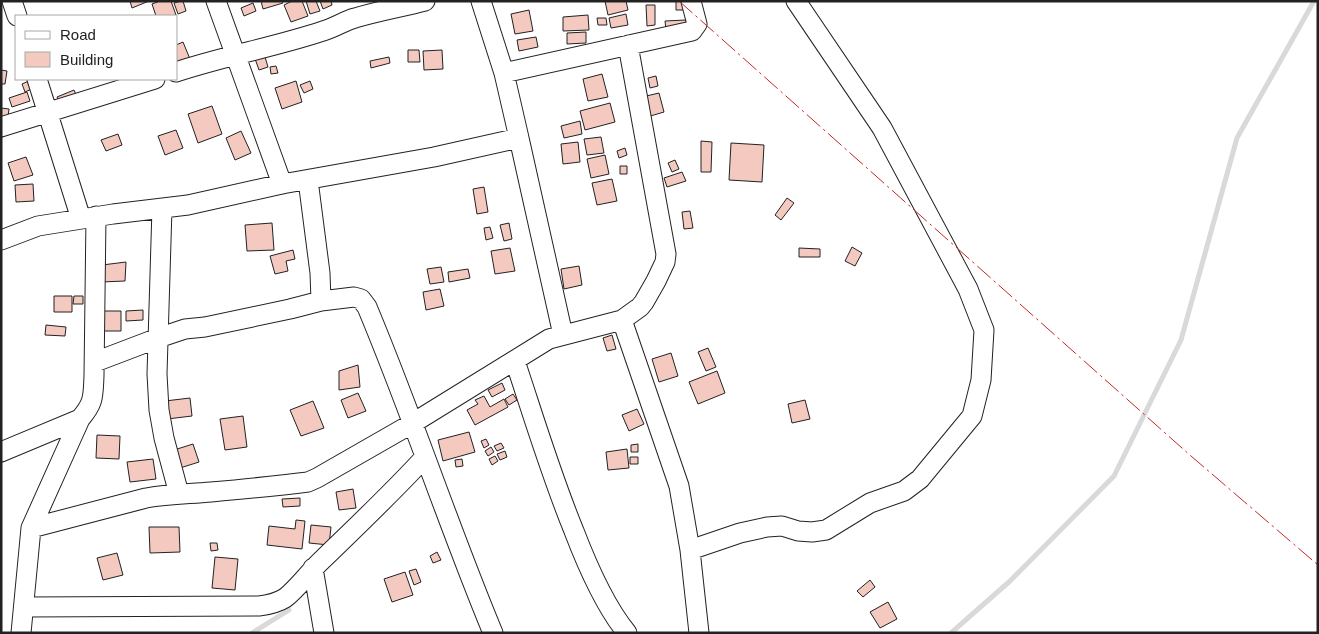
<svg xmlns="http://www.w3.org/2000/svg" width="1319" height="634" font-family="Arial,sans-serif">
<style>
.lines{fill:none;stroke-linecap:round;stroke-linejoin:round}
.stream{stroke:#d9d9d9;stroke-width:5}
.building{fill:#f3c9c0;stroke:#222}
.minor-casing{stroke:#222;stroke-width:21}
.minor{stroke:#fff;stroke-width:19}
.power{stroke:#c62828;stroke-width:1;stroke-dasharray:18 4 2.5 4;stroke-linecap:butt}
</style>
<rect width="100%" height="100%" fill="#fff"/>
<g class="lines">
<path class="stream" d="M252 633 289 610
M951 633 1010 581 1114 476 1181 340 1237 138 1314 1"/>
</g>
<path class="building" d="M130 1H149L132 8Z
M160 1H171L176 15 171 16H156L152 4Z
M181 1H183L186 11 178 14 174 3Z
M261 1H282L283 3 263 9Z
M292 1H302L308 16 291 22 284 5Z
M306 1H316L320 11 310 14Z
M320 1H331L332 5 323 9Z
M605 1H626L628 10 608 15Z
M676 1H684V10H676Z
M253 3 256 11 244 16 241 8Z
M646 5H655V25L647 26Z
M529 10 533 31 515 34 511 14Z
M626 14 628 25 611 28 609 18Z
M588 15 589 30 563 31V17Z
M597 18H606L607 25H598Z
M686 20V28L666 30 665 21Z
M586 32V43L567 44V33Z
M536 37 538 47 519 51 517 40Z
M183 42 190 59 176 65V45Z
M263 50 268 67 259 70 253 53Z
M408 50H419L420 62H408Z
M442 50 443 69 424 70 423 51Z
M389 57 390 63 371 68 370 61Z
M276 66 278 73 271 74 270 67Z
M1 70 7 71 5 84H1Z
M602 74 608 97 588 101 583 79Z
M656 76 658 86 650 88 648 78Z
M31 80 34 88 25 92 22 84Z
M296 81 302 102 282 109 275 88Z
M310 81 313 89 304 93 300 85Z
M74 90 78 99 61 106 57 97Z
M27 92 30 101 12 107 9 98Z
M659 93 664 112 647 117 642 97Z
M610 103 615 122 585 130 580 111Z
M212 106 222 134 198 143 188 114Z
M1 108 9 109 7 124H1Z
M580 121 582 134 564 138 561 126Z
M176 130 183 148 165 155 158 136Z
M241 131 251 153 235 160 226 138Z
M118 134 122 145 106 151 101 140Z
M601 137 604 153 587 155 584 139Z
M701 141 712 142 711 172H701Z
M578 142 580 162 563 164 561 144Z
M731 143 764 145 762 182 729 180Z
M625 148 627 155 619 158 617 151Z
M605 155 609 174 591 178 587 159Z
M26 157 33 175 14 181 8 163Z
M675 160 679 169 672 172 668 163Z
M620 166H627V174H620Z
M682 172 686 181 667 187 664 178Z
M612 179 617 201 597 205 592 183Z
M33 184 34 201 16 202 15 185Z
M484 187 488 212 477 214 473 189Z
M787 198 794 203 781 220 775 215Z
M690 211 693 228 684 229 682 212Z
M272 223 274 250 247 251 245 225Z
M509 223 512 239 504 241 500 225Z
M490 227 493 238 486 240 484 228Z
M852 247 862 253 855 266 845 261Z
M510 248 515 271 495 274 491 251Z
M799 248 820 249V257H799Z
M293 250 295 259 286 261 288 271 275 274 270 256Z
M126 262 125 281 101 282 102 265Z
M579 266 582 285 564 289 561 269Z
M441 267 444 282 430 284 427 269Z
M468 269 470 278 449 282 448 272Z
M440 289 444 306 426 310 423 292Z
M54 296H72V312H54Z
M74 296H83V304H73Z
M143 310V320L126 321V311Z
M102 311H121V331H102Z
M46 325 66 327 65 336 45 335Z
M612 335 616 349 607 351 603 338Z
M708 348 716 367 706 371 698 352Z
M671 353 678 376 659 382 652 359Z
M358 365 360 387 339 390V371Z
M717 371 725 393 698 404 689 382Z
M502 383 505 390 492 397 488 390Z
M358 393 366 411 348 418 341 400Z
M513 394 517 400 509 405 505 399Z
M484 396 490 407 504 399 508 407 475 425 467 410 478 404 475 400Z
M190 398 192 416 167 419 165 401Z
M805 400 810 419 792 423 788 404Z
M313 401 324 428 301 436 290 410Z
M637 409 644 424 629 431 622 415Z
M243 416 247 447 225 450 220 419Z
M469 432 475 452 443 461 438 440Z
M97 435 120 436 119 459 96 458Z
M486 439 489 445 484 448 481 441Z
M501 443 504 448 497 451 494 446Z
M193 444 199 462 180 468 174 450Z
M638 444V452H631V445Z
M491 447 494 452 488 456 485 451Z
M627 449 629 468 608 470 606 452Z
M505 451 507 457 500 460 497 454Z
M495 456 498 461 492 465 489 459Z
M630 457H638V464H630Z
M153 459 156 479 130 482 127 462Z
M462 459 463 466 456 467 455 460Z
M353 489 356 508 339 510 336 492Z
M300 498V506L283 507 282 499Z
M296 520 305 521 302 549 267 545 269 526 295 529Z
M311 525 331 527 329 545 309 543Z
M149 527H179L180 552 150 553Z
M210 543H217L218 550 211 551Z
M437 552 441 560 433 563 430 556Z
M117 553 123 575 103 580 97 558Z
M215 557 238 559 235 590 212 588Z
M416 569 421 582 414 585 409 571Z
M405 572 413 595 392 602 384 579Z
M870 580 875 587 863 597 857 591Z
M888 602 897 619 880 628 870 612Z"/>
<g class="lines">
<defs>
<path id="minor" d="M12 1 17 16
M216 1 282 184
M176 72C224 56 275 47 323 31 334 28 344 21 355 18 378 11 402 7 425 1
M504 73 692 31 697 24 691 1
M37 79 81 219
M1 127 155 79
M519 138 563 335
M162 208 157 374 159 410 164 438 179 494
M1 240 38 226 113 214 188 205 282 184 434 157 519 138 504 73 481 1
M321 301 354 297 361 299 367 307C412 414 448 525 493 633
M622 320 679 486 690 550 699 633
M515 361C534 418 551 475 574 531 587 565 604 605 627 633
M95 362 158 338 185 329 205 327 290 309 321 301 320 273 308 180
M1 452 80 419C94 403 93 397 94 376L96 216
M31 528 146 498C168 494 189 494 211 492 244 489 276 486 308 482L317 478 413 423 549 339 622 320 640 307 644 302 656 281 665 262 666 254 628 45
M690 550 740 533 767 527 782 526 798 531 812 532 826 530 870 503 904 491 920 479 972 416 981 380 984 330 968 289 882 128 796 1
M313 568 324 633
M24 607 259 606C268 605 277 603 285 598 297 589 310 571 322 560 357 526 392 493 425 457
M21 633 31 528 80 419"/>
</defs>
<use href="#minor" class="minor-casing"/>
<use href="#minor" class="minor"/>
<path class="power" d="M679 1 1191 456 1318 565"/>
</g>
<rect width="1319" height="634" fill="none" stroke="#222222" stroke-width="5"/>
<rect x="15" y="15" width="162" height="65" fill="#ffffff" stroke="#a7a7a7"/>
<rect x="25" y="31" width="25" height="8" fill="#ffffff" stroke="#a7a7a7"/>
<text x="60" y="40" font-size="15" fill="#222222">Road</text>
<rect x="25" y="52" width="25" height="15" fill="#f3c9c0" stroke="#a7a7a7"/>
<text x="60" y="65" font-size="15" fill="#222222">Building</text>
</svg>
